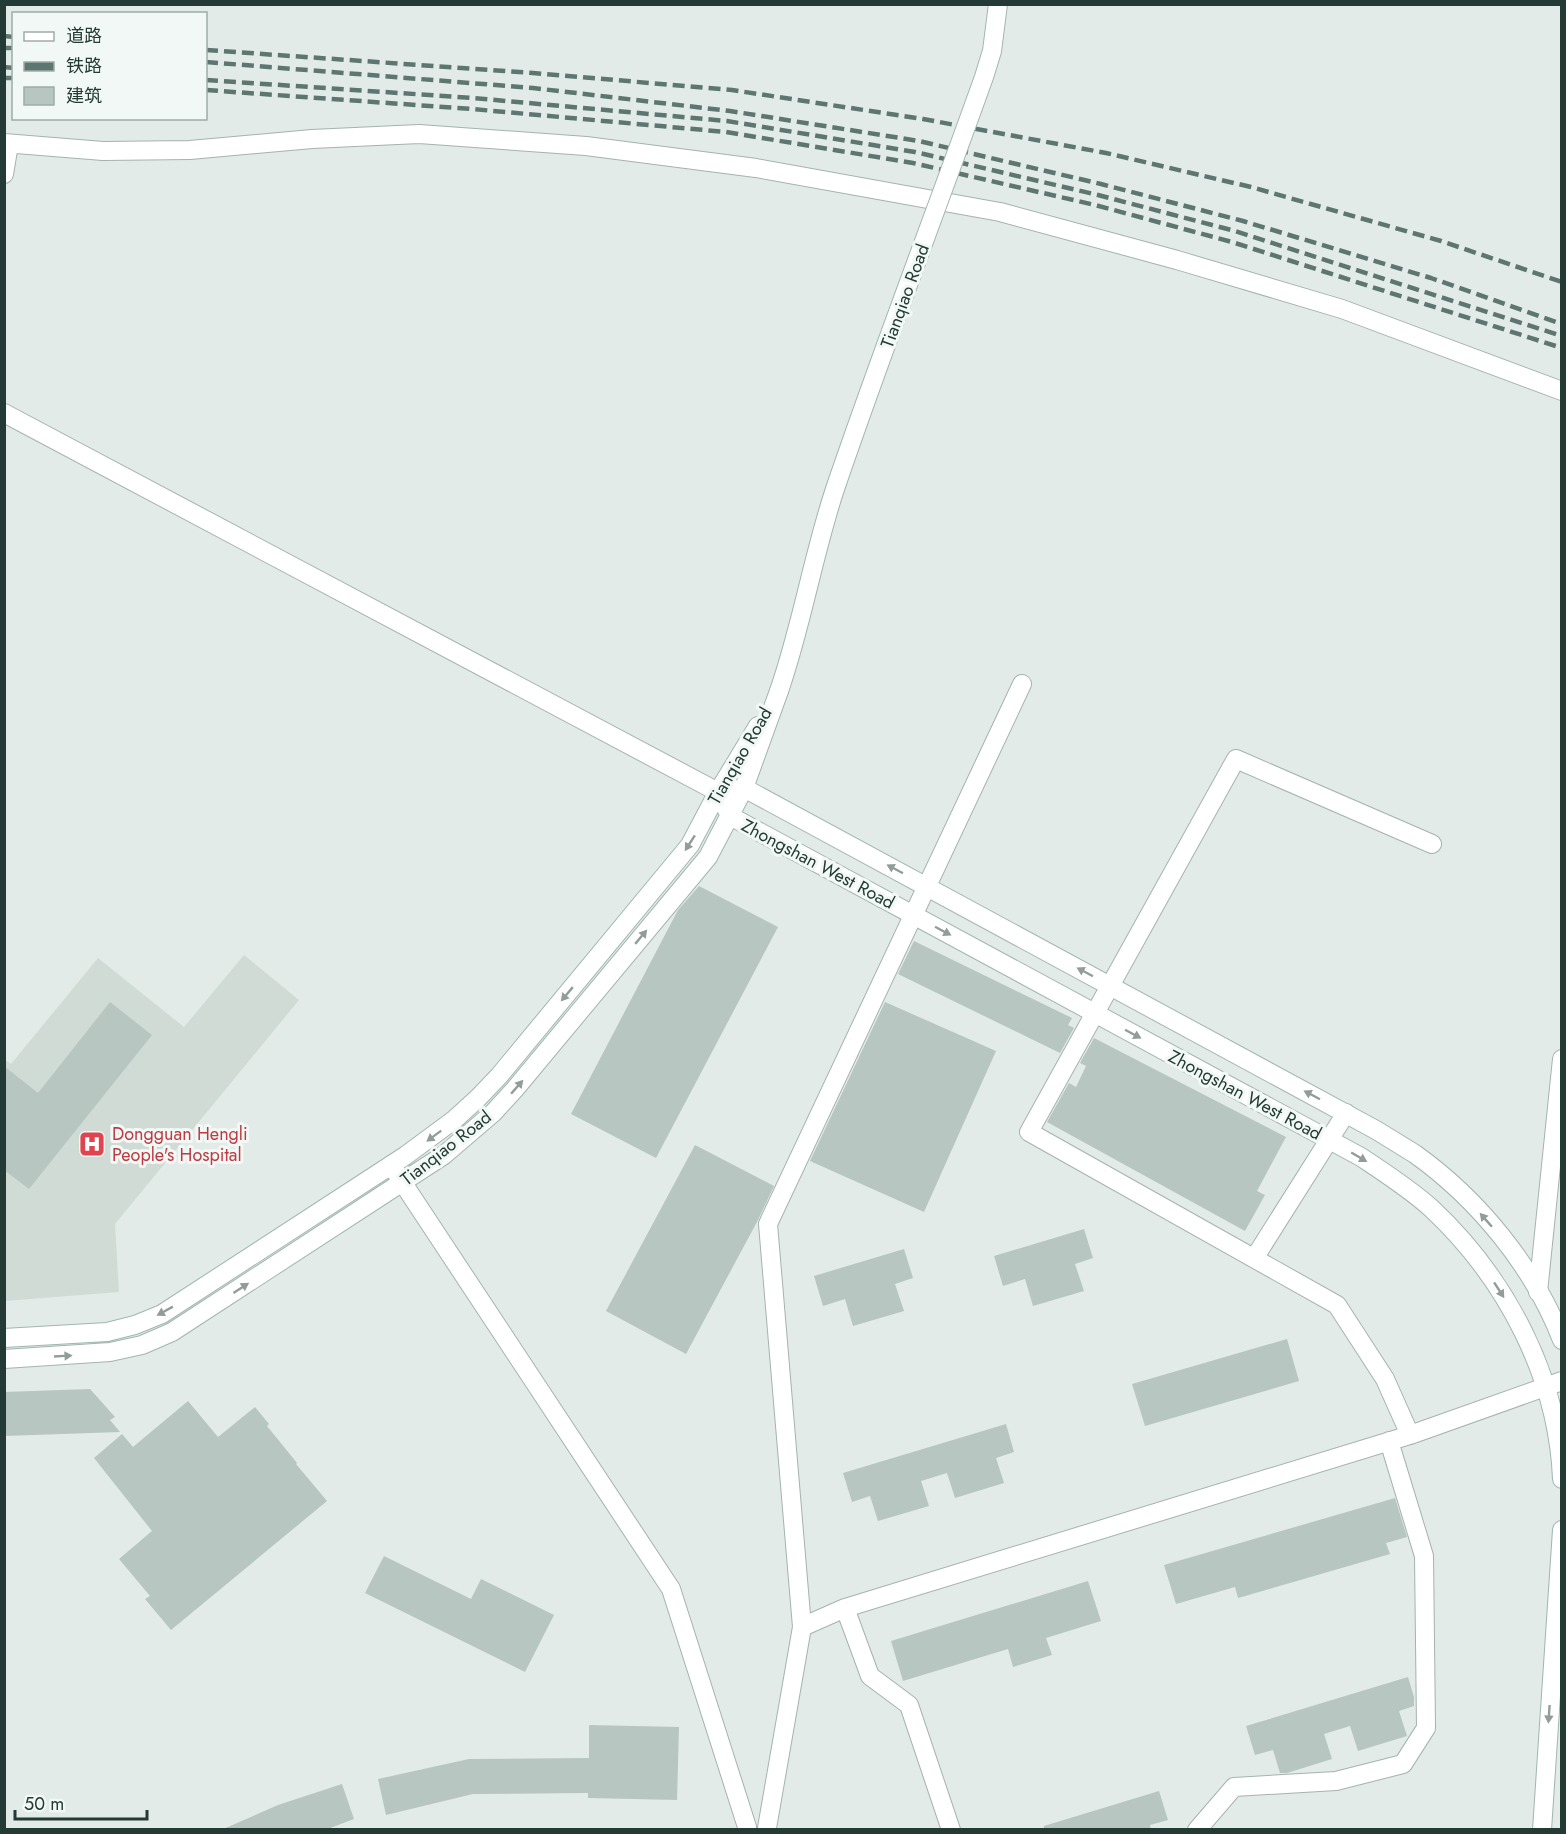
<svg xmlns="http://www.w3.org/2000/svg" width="1566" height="1834" font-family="Jost,'Noto Sans SC',sans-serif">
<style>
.built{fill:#d0dbd6}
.building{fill:#b7c6c0}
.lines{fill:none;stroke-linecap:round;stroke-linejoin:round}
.minor-casing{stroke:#a5b3ae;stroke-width:20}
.tertiary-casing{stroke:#a5b3ae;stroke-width:20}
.secondary-casing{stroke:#a1b6af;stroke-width:20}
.minor{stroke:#fff;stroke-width:18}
.tertiary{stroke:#fff;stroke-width:18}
.secondary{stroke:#fff;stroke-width:18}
.rail{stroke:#5d7770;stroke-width:4.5;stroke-dasharray:12 6;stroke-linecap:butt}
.secondary-bridge-casing{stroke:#a1b6af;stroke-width:20;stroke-linecap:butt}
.secondary-bridge{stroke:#fff;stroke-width:18}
.oneway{fill:#919d9a}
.labels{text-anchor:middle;stroke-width:6;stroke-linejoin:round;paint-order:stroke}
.street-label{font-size:18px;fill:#233b34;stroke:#f2f8f5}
.health-label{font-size:18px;fill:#be3a42;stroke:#f2f8f5;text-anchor:start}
</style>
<rect width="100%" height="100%" fill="#e2ebe7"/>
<path class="built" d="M244 955 299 1000 115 1224 119 1292 5 1301 4 1059 11 1064 98 958 184 1027Z"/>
<path class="building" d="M699 886 778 927 656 1158 571 1114 678 910Z
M914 941 1072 1018 1068 1025 1074 1028 1060 1053 898 974Z
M110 1002 152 1035 29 1189 4 1170V1066L38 1093Z
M885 1002 996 1051 924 1212 810 1161Z
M1094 1038 1286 1137 1257 1191 1265 1195 1245 1231 1047 1122 1069 1083 1076 1087 1086 1066 1080 1063Z
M695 1145 774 1186 758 1220 686 1354 606 1311Z
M1084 1229 1093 1258 1075 1264 1084 1291 1033 1306 1025 1279 1003 1286 994 1256Z
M904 1249 913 1278 895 1284 904 1311 853 1326 845 1299 823 1306 814 1276Z
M1287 1339 1299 1381 1145 1426 1132 1384Z
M90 1389 115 1417 110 1420 120 1432 4 1436V1392Z
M188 1401 218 1437 255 1407 269 1424 267 1426 297 1463 296 1464 327 1501 171 1630 145 1599 150 1596 119 1559 152 1531 94 1458 122 1434 133 1447Z
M1006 1424 1014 1452 996 1458 1004 1483 955 1498 947 1473 921 1481 929 1506 878 1521 870 1496 852 1502 843 1473Z
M1395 1498 1407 1537 1386 1543 1390 1554 1238 1598 1235 1587 1176 1604 1164 1565Z
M384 1556 471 1599 481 1579 554 1615 525 1672 365 1593Z
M1088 1581 1101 1621 1046 1638 1052 1655 1013 1667 1008 1649 903 1681 891 1641Z
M1408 1677 1414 1697V1706L1399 1711 1407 1736 1358 1751 1350 1726 1324 1734 1332 1759 1287 1773H1280L1273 1750 1255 1755 1246 1726Z
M589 1725 679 1727 677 1800 588 1798V1793L473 1794 386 1815 378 1779 469 1759 589 1758Z
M342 1784 354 1819 325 1830H221L278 1805Z
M1159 1791 1168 1820 1150 1825 1151 1830H1044V1826Z"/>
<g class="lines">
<defs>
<path id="minor" d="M4 143 103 151 190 150 312 139 419 134 586 146 756 168 1000 212 1177 260 1342 309 1562 391
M4 174 9 144
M391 1165 671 1589 747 1827
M1255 1257 1346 1113
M1538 1292 1562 1059
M1410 1435 1385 1379 1337 1305 1029 1132 1236 759 1432 844
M845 1608 870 1676 909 1705 951 1830
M802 1627 845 1608 1410 1435 1562 1381
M767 1828 802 1627 768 1224 1022 684
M1197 1830 1234 1787 1336 1781 1403 1764 1426 1728 1424 1556 1389 1441"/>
<path id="tertiary" d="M4 413 718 792"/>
<path id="secondary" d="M733 790 744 788 1376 1130C1389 1138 1402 1146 1415 1154 1478 1199 1534 1267 1562 1340
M718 792 730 816 1361 1157C1385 1173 1410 1189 1431 1208 1506 1278 1558 1377 1562 1479
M4 1338 107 1332 135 1325 162 1314 405 1156 455 1119 478 1098 499 1076 690 845 718 792 758 726
M4 1359 110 1352 142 1345 172 1332 444 1155 493 1113 515 1089 708 857 744 788 779 691
M1542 1830 1562 1530"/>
</defs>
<use href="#minor" class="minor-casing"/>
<use href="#tertiary" class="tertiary-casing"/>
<use href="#secondary" class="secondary-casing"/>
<use href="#minor" class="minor"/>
<use href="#tertiary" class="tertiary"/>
<use href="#secondary" class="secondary"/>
<path class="rail" d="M4 36 14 37
M4 48H14
M206 50 533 73 732 90 923 119 1106 153 1251 187 1441 241 1562 282
M206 62 533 88 730 111 919 141 1101 184 1243 221 1431 278 1562 324
M4 67 14 68
M4 78H14
M206 80 473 98 727 121 915 152 1098 195 1235 231 1562 336
M206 90 472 109 726 132 913 163 1095 205 1232 242 1562 348"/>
<defs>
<path id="secondary-bridge" d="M779 691C802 625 813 555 835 489 882 351 935 214 984 77L992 51 998 4"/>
</defs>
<use href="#secondary-bridge" class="secondary-bridge-casing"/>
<use href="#secondary-bridge" class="secondary-bridge"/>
</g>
<defs><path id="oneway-solid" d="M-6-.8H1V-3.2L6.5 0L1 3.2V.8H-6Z" transform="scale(1.5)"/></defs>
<g class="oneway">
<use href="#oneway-solid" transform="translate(690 843) rotate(123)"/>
<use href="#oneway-solid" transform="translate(895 869) rotate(-152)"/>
<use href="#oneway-solid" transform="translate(943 931) rotate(28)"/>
<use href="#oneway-solid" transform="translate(641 937) rotate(-50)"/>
<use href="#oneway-solid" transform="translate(1085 972) rotate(-152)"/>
<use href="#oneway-solid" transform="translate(567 994) rotate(130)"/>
<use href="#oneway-solid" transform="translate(1133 1034) rotate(28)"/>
<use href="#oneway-solid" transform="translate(517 1087) rotate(-49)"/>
<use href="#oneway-solid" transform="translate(1312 1095) rotate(-152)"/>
<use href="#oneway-solid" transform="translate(434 1136) rotate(143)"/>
<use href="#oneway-solid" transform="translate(1359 1157) rotate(30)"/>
<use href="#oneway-solid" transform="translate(1486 1220) rotate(-131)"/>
<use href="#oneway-solid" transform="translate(241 1288) rotate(-33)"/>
<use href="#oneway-solid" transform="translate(1499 1290) rotate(57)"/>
<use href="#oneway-solid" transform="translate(165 1311) rotate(151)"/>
<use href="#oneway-solid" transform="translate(63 1356) rotate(-3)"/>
<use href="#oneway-solid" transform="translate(1549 1714) rotate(94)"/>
</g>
<defs>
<symbol id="hospital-square" viewBox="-11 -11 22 22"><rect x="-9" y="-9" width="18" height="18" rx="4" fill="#e0444e" stroke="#f2f8f5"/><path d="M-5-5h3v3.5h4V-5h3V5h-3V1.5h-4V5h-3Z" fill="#fff"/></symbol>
</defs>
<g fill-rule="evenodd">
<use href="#hospital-square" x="77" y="1129" width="30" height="30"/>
</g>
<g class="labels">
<g class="street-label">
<text transform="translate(905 296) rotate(-70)" y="6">Tianqiao Road</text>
<text transform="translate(740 756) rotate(-60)" y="6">Tianqiao Road</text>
<text transform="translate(818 864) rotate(28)" y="6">Zhongshan West Road</text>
<text transform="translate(1245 1095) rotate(28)" y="6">Zhongshan West Road</text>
<text transform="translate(446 1148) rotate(-38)" y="6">Tianqiao Road</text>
</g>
<g class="health-label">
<text x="112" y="1140">Dongguan Hengli<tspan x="112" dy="21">People's Hospital</tspan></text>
</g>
</g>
<rect width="1566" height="1834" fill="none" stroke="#233b34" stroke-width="12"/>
<rect x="12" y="12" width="195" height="108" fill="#f2f8f5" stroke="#9faca8" stroke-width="1.5"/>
<rect x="24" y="32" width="30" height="9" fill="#ffffff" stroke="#9faca8" stroke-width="1.5"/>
<text x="66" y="42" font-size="18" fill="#233b34">道路</text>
<rect x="24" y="62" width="30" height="9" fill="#5d7770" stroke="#9faca8" stroke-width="1.5"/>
<text x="66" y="72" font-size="18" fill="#233b34">铁路</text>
<rect x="24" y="87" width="30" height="18" fill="#b7c6c0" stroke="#9faca8" stroke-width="1.5"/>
<text x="66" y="102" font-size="18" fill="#233b34">建筑</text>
<path d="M15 1810v9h132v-9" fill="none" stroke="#233b34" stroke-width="3"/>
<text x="24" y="1810" font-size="18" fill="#233b34" stroke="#f2f8f5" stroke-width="4.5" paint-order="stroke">50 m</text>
</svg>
